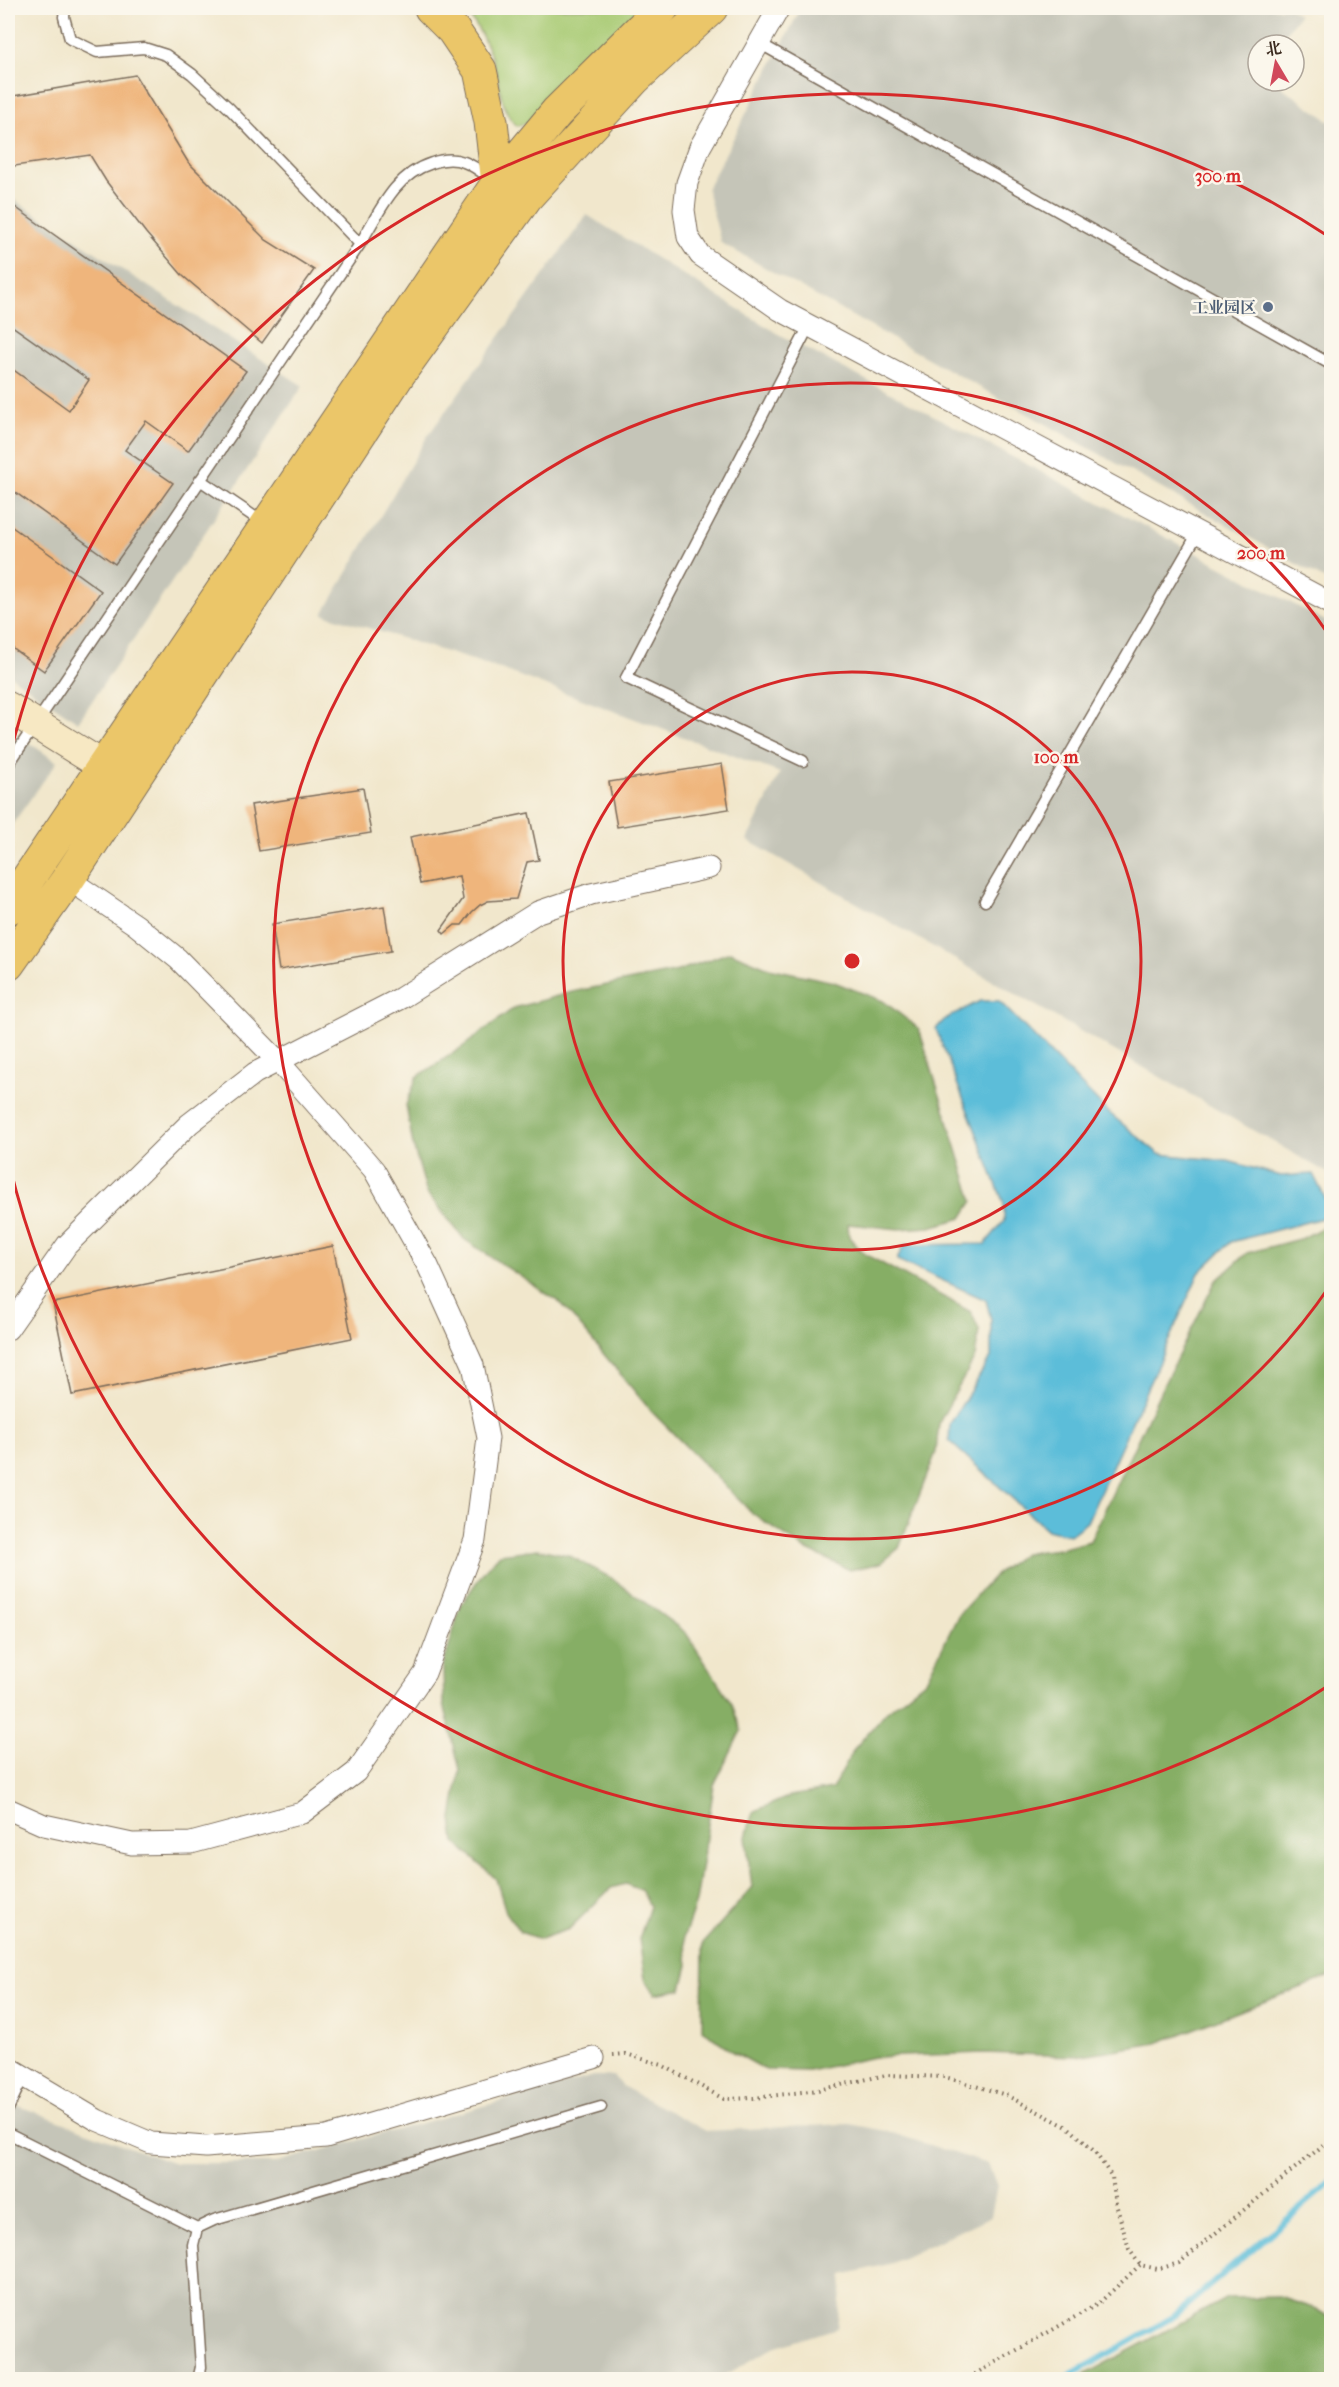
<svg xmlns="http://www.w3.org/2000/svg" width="1339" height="2387" font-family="'IM FELL French Canon','Noto Serif SC',serif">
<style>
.industrial{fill:#c5c5b8}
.green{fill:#a8ca73;stroke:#727a48;stroke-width:1.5}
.forest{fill:#86ae65;stroke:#606c42;stroke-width:1.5}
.water{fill:#5bbdd9;stroke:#4b747c;stroke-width:1.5}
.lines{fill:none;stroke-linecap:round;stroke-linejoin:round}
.stream{stroke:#5bbdd9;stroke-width:6}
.building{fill:#efb57b}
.lane-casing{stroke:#7b6c5b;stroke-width:13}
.street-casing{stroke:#7b6c5b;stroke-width:23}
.secondary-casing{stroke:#7b6c5b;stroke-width:32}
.highway-casing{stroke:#7b6c5b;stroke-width:35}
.path{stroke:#7b6c5b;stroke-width:4;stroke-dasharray:1.5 4.5;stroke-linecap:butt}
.lane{stroke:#fff;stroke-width:10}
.street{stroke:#fff;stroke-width:21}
.secondary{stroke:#f7e8c3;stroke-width:30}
.highway{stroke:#ebc669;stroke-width:33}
.ring{fill:none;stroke:#d62828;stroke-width:3}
.service-dot{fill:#5c6f8a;stroke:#fbf7ec;stroke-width:2}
.labels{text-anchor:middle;stroke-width:5;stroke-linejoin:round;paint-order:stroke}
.service-label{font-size:16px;font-weight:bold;fill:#4e5e75;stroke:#fbf7ec;text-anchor:end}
.centre{fill:#d62828;stroke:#fbf7ec;stroke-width:3}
.ring-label{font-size:18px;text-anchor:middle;font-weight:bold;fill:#d62828;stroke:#fbf7ec;stroke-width:5;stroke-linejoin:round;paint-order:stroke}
</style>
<rect width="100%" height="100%" fill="#fbf7ec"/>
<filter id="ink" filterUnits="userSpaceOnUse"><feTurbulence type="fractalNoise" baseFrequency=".0167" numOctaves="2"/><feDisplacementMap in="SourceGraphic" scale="12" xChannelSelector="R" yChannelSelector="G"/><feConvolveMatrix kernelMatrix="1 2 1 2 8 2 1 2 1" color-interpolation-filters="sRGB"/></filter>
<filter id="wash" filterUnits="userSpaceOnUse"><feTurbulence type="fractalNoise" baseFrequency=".008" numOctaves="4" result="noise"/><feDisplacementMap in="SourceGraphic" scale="24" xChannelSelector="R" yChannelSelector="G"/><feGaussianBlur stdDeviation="1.35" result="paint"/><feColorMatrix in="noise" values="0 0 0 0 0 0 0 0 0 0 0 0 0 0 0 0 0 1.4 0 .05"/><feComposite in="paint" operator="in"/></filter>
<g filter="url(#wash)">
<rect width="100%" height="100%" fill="#f1e7cc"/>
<path class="industrial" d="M801 8H1289L1299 15 1277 45H1258V81H1273L1331 122V583L721 243 707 189Z
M8 196 303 386 78 722 8 674Z
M587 215 780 335 1331 624V1175L747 840 780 773 498 668 323 614 427 437Z
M8 728 57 762 8 830Z
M594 2076H613L624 2087 706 2131 849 2124 886 2131 988 2164 997 2186 991 2216 892 2263 843 2275 837 2328 771 2349 718 2379H8V2102L172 2163H274Z"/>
<path class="green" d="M462 8H647L529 122 517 126C500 111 501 86 494 65 487 44 478 23 462 8Z"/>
<path class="forest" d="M730 952 769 968 834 982 883 1001 919 1029 973 1201 962 1218 930 1227 899 1229 848 1224 849 1237 863 1253 971 1312 979 1330 975 1357 939 1423 936 1452 899 1548 881 1563 850 1570 803 1548 752 1513 651 1411 562 1304 464 1239 427 1193 413 1145 406 1105 417 1077 461 1048 514 1008 572 992 678 971Z
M1331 1218V1976L1157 2043 1076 2056 983 2053 874 2057 809 2071 766 2070 732 2051 702 2029 703 1943 752 1888 746 1837 753 1812 790 1796 832 1789 855 1748 886 1712 926 1680 959 1614 997 1573 1024 1553 1060 1549 1090 1541 1160 1392 1215 1282 1247 1253 1303 1238 1329 1224Z
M538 1549 568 1555 613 1579 686 1633 732 1704 741 1731 714 1785 696 1902 684 1936 688 1965 682 1989 655 1994 645 1979 639 1939 650 1906 641 1890 625 1884 611 1888 569 1929 540 1939 520 1932 506 1912 496 1879 455 1842 452 1818 460 1770 444 1704 443 1667 461 1605 484 1571 500 1554Z
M1279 2297 1317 2309 1331 2318V2379H1076L1227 2298Z"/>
<path class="water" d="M980 1001H999L1108 1112 1159 1154 1228 1161 1281 1176 1313 1174 1329 1206 1322 1218 1231 1242 1199 1273 1087 1522 1070 1535 1047 1530 949 1441 950 1424 991 1357V1320L986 1300 897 1260 904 1245 985 1244 1004 1221V1204L936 1029 945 1019Z"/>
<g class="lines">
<path class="stream" d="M1062 2380 1173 2317 1332 2181"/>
</g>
<g id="blocks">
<path class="building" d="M135 75 188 162 266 240 314 270 262 343 183 276 146 233 106 181 90 155 8 167V97Z
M8 202 246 371 188 451 146 421 125 450 173 483 115 564 8 487V366L69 410 89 380 8 323Z
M8 524 101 591 44 671 8 645Z
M722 764 729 809 617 827 609 782Z
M363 788 371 833 259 851 251 805Z
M529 813 539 860 527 862 516 899 488 901 480 905 472 912 462 925H455L444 934 441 930 463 899 459 876 420 884 410 837Z
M384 906 391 951 279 970 272 924Z
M333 1246 352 1338 72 1395 53 1303Z"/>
</g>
</g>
<g filter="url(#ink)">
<use href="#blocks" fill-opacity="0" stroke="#7b6c5b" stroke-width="1.5"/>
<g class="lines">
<defs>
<path id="lane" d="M65 8 64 17 70 39 97 52 144 48 166 55 192 74 229 108 360 244
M759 43 1332 365
M200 480 265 524
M803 761 626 678 809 326
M8 765 360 244C380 211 394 175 432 163 443 159 453 158 464 162 473 165 483 173 491 179
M985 901 1198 533
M8 2109 23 2077
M8 2133 197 2228
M198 2380 201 2367 193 2245 197 2228 214 2220 601 2107"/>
<path id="street" d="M779 8 700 147 687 183 684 210 688 237 700 255 780 310 1332 604
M8 1329 67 1245 189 1124 255 1073 401 998 538 912 591 894 709 868
M8 1809 44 1825 132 1844 191 1843 302 1813 356 1772 425 1673 475 1540 488 1438 473 1365 428 1266 374 1170 278 1061 178 959 136 925 68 879
M8 2067 97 2120 151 2143 206 2147 326 2137 594 2058"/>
<path id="secondary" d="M8 707 105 767"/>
<path id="highway" d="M431 8 453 30 480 70 491 122 498 183
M8 908 498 183 557 112 662 8
M8 964 68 879 400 372 526 197 634 79 711 8"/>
</defs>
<use href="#lane" class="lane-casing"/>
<use href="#street" class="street-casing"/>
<use href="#secondary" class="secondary-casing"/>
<use href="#highway" class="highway-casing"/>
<path class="path" d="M613 2055 626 2054 662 2065 724 2099 754 2098 818 2090 886 2075 945 2077 1006 2095 1069 2128 1095 2152 1112 2177 1116 2204 1129 2249 1140 2265 1158 2269 1179 2263 1332 2138
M964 2380 1098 2304 1140 2265"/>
<use href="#lane" class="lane"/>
<use href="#street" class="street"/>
<use href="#secondary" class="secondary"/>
<use href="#highway" class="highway"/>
</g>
</g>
<g class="ring">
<circle cx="852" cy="961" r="289"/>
<path d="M1331 1284A578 578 0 1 1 1331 638"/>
<path d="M1331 1684A867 867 0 0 1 9 1163M9 759A867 867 0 0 1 1331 238"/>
</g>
<circle class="service-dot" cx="1268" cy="307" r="6"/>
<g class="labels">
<g class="service-label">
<text x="1256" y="313">工业园区</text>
</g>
</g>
<circle cx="852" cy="961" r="9" class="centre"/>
<g class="ring-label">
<text x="1218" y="182">300 m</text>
<text x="1261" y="559">200 m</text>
<text x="1056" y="763">100 m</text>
</g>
<rect width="1339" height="2387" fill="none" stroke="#fbf7ec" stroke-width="30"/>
<g transform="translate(1276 63) rotate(350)"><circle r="28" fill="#fbf7ec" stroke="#aea59a" stroke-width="1.5"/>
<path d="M0-4.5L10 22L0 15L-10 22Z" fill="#d1495b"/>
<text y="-9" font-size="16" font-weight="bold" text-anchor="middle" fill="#3b2a1e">北</text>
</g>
</svg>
